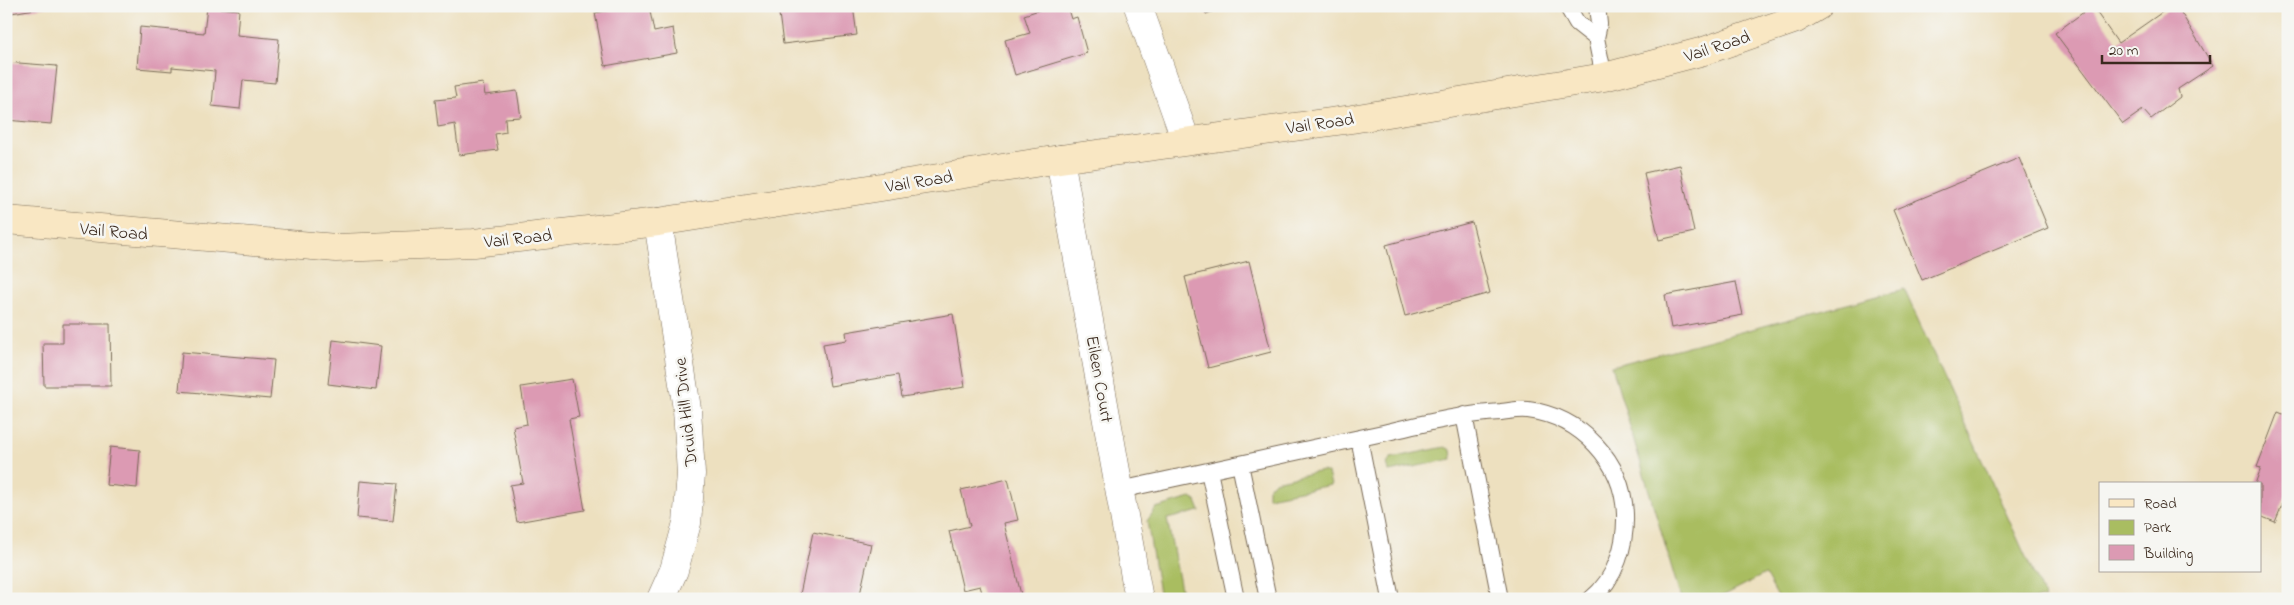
<svg xmlns="http://www.w3.org/2000/svg" width="2294" height="605" font-family="'Indie Flower',sans-serif">
<style>
.green{fill:#a9bd61;stroke:#727440}
.building{fill:#dc9ab3}
.lines{fill:none;stroke-linecap:round;stroke-linejoin:round}
.lane-casing{stroke:#796a56;stroke-width:18}
.street-casing{stroke:#796a56;stroke-width:29}
.secondary-casing{stroke:#796a56;stroke-width:29}
.lane{stroke:#fff;stroke-width:16}
.street{stroke:#fff;stroke-width:28}
.secondary{stroke:#f9e7c3;stroke-width:28}
.labels{text-anchor:middle;stroke-width:5;stroke-linejoin:round;paint-order:stroke}
.street-label{font-size:18px;fill:#3b2a1e;stroke:#f6f6f2}
</style>
<rect width="100%" height="100%" fill="#f6f6f2"/>
<filter id="ink" filterUnits="userSpaceOnUse"><feTurbulence type="fractalNoise" baseFrequency=".02" numOctaves="2"/><feDisplacementMap in="SourceGraphic" scale="10" xChannelSelector="R" yChannelSelector="G"/><feConvolveMatrix kernelMatrix="1 2 1 2 8 2 1 2 1" color-interpolation-filters="sRGB"/></filter>
<filter id="wash" filterUnits="userSpaceOnUse"><feTurbulence type="fractalNoise" baseFrequency=".0096" numOctaves="4" result="noise"/><feDisplacementMap in="SourceGraphic" scale="20" xChannelSelector="R" yChannelSelector="G"/><feGaussianBlur stdDeviation="1.12" result="paint"/><feColorMatrix in="noise" values="0 0 0 0 0 0 0 0 0 0 0 0 0 0 0 0 0 1.4 0 .05"/><feComposite in="paint" operator="in"/></filter>
<g filter="url(#wash)">
<rect width="100%" height="100%" fill="#ede0bf"/>
<path class="green" d="M1904 289 2045 599H1779L1765 574 1717 599H1681L1612 366Z
M1445 447 1451 450 1452 459 1389 472 1387 464 1391 458Z
M1322 471 1328 473 1331 485 1268 497V488L1274 481Z
M1191 498 1196 501 1200 511 1167 519 1183 599H1160L1147 521 1156 508Z"/>
<g id="blocks">
<path class="building" d="M6 6H46V7L6 14Z
M632 6H649L654 32 673 28 677 53 605 66 595 13Z
M778 6H853L857 35 783 44Z
M1051 6H1067L1071 19 1077 17 1087 53 1015 75 1005 40 1030 33 1024 15Z
M1204 6H1228L1206 14Z
M2092 6 2118 43 2171 6H2177L2213 66 2178 89 2180 97 2151 119 2143 110 2123 124 2055 33Z
M207 7 239 10 237 35 279 39 275 83 243 80 240 109 212 106 215 71 172 67V71L137 68 140 27 204 33Z
M6 62 57 66 51 124 6 120Z
M483 83 485 95 517 91 521 117 505 118 506 132 495 134 498 150 459 155 455 124 438 127 435 100 456 98 454 87Z
M2019 158 2048 228 1922 280 1893 210Z
M1680 165 1694 232 1659 240 1644 173Z
M1472 222 1490 293 1405 316 1386 245Z
M1249 261 1271 352 1208 368 1185 277Z
M1736 282 1743 315 1671 328 1665 295Z
M953 314 965 387 902 397 898 375 830 386 823 344 847 340 846 332Z
M63 324H110L111 386H44L43 343H63Z
M333 340 381 346 376 390 328 384Z
M182 352 274 360 270 399 179 391Z
M572 379 579 417 569 419 585 510 517 522 510 485 523 483 513 427 527 424 521 387Z
M2278 412 2288 416V491L2275 522 2260 516V484H2255L2261 468 2257 467Z
M110 447 140 450 137 488 106 485Z
M1008 479 1018 520 1004 523 1022 599H984L980 586 963 590 949 531 970 526 961 490Z
M360 481 397 484 393 521 357 518Z
M813 532 871 544 859 599H799Z"/>
</g>
</g>
<g filter="url(#ink)">
<use href="#blocks" fill-opacity="0" stroke="#796a56" stroke-width="1"/>
<g class="lines">
<defs>
<path id="lane" d="M1567 6 1577 23 1596 38
M1597 6 1599 24 1596 38 1604 77
M1464 415 1500 599
M1359 438 1391 599
M1240 464 1268 599
M1209 471 1236 599
M1120 490C1208 471 1295 452 1383 433 1422 424 1461 414 1501 412 1510 411 1519 409 1528 410 1581 417 1623 461 1625 514 1626 545 1616 579 1591 599"/>
<path id="street" d="M1138 6 1186 141
M1060 159 1139 599
M658 222 687 409 691 474 687 523 674 570 661 599"/>
<path id="secondary" d="M6 220 336 248 474 243 658 222 1060 159 1352 119 1604 77 1704 51 1796 19 1818 6"/>
</defs>
<use href="#lane" class="lane-casing"/>
<use href="#street" class="street-casing"/>
<use href="#secondary" class="secondary-casing"/>
<use href="#lane" class="lane"/>
<use href="#street" class="street"/>
<use href="#secondary" class="secondary"/>
</g>
</g>
<g class="labels">
<g class="street-label">
<text transform="translate(1717 46) rotate(-18)" y="6">Vail Road</text>
<text transform="translate(1320 123) rotate(-8)" y="6">Vail Road</text>
<text transform="translate(919 181) rotate(-9)" y="6">Vail Road</text>
<text transform="translate(114 231) rotate(5)" y="6">Vail Road</text>
<text transform="translate(518 238) rotate(-6)" y="6">Vail Road</text>
<text transform="translate(1100 379) rotate(80)" y="6">Eileen Court</text>
<text transform="translate(685 412) rotate(-96)" y="6">Druid Hill Drive</text>
</g>
</g>
<rect width="2294" height="605" fill="none" stroke="#f6f6f2" stroke-width="25"/>
<rect x="2099" y="482" width="162" height="90" fill="#f6f6f2" stroke="#aba49d"/>
<rect x="2109" y="499" width="25" height="8" fill="#f9e7c3" stroke="#aba49d"/>
<text x="2144" y="508" font-size="15" fill="#3b2a1e">Road</text>
<rect x="2109" y="520" width="25" height="15" fill="#a9bd61" stroke="#aba49d"/>
<text x="2144" y="532" font-size="15" fill="#3b2a1e">Park</text>
<rect x="2109" y="545" width="25" height="15" fill="#dc9ab3" stroke="#aba49d"/>
<text x="2144" y="558" font-size="15" fill="#3b2a1e">Building</text>
<path d="M2102 55v8h108v-8" fill="none" stroke="#3b2a1e" stroke-width="2.5"/>
<text x="2109" y="55" font-size="15" fill="#3b2a1e" stroke="#f6f6f2" stroke-width="4" paint-order="stroke">20 m</text>
</svg>
